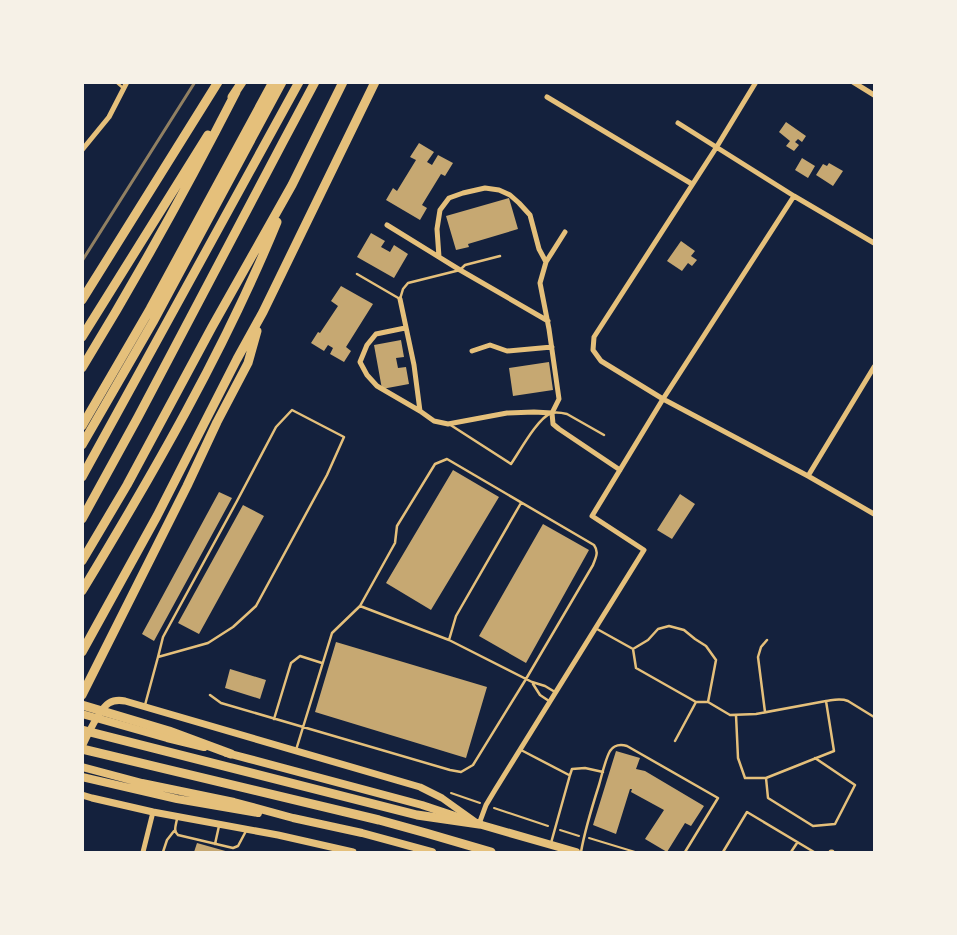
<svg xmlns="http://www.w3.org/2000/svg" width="957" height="935" font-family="Karla,sans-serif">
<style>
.building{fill:#c6a872}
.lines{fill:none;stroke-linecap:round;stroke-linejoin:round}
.path{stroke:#e5c07b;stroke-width:2}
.service{stroke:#e5c07b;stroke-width:2.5}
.minor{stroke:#e5c07b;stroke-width:5}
.secondary{stroke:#e5c07b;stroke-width:7}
.primary{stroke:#e5c07b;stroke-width:8}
.motorway{stroke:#e5c07b;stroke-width:9}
.rail{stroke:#918062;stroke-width:3}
</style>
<rect width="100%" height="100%" fill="#14213d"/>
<path class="building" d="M786 122 806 136 802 142 798 139 795 142 799 145 794 151 786 146 790 141 779 132Z
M419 143 434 152 427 162 432 165 438 155 453 163 445 176 441 174 422 205 427 208 420 220 386 200 393 188 397 191 416 160 410 157Z
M802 158 815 166 808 178 795 170Z
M829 163 843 171 833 186 816 175 823 164 827 166Z
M509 198 518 229 468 244 469 247 456 250 446 216Z
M371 233 385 241 381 247 390 252 394 245 408 254 394 278 357 257Z
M681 241 695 251 691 256 697 260 692 266 688 263 682 271 667 261Z
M341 286 373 304 346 347 351 351 344 362 330 354 333 348 328 345 324 351 311 343 318 332 320 333 338 306 331 301Z
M401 340 404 357 396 358 398 368 406 367 409 384 382 389 374 345Z
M549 362 553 390 513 396 509 368Z
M453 470 499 497 431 610 386 583Z
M219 492 232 498 154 641 142 634Z
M680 494 695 504 672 539 657 530Z
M243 505 264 516 199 634 178 623Z
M543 524 589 550 526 663 479 636Z
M336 642 487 687 466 758 315 712Z
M230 669 266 680 260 699 225 688Z
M616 751 640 758 636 769 645 771 704 806 691 826 685 823 667 852 645 839 664 810 631 792 632 789H630L616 834 593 825Z
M197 843 229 852H194Z"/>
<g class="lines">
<path class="path" d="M451 793 480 803
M494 808 548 826
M560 830 579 836
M589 838 635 852"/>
<path class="service" d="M116 82 123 88
M357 274 400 299 403 289 408 283 460 270 465 265 500 256
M449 424 511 464C520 451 537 419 551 413 556 412 563 413 567 414L604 435
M360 606 449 640 532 682 545 686 555 692
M597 629 633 649 648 640 658 629 669 626 684 630 695 639 706 646 716 660 708 702
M449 640 456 616 521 503
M633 649 636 668 696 702H708L730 715 756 714 826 701 834 751C811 760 789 769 766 778L768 798 813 826 835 824 855 785 815 758
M533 684 540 695 549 701
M210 695 221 703 450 770 461 772 473 765 526 679 593 565C596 557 599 552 594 545L447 459 435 464 397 526 395 543 360 606 332 633 296 750
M826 701C834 700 840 698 848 701L874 717
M145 705 158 657 208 643 233 627 256 606 327 475 344 437 292 410 276 427 237 501 163 637 158 657
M765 712 758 657 761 647 767 640
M736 715 738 758 745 778H766
M274 719 291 663 300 656 322 663
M675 741 696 702
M521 750 569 775
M177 819C176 825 173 831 178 835L233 848 238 846 246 831
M551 843 570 775 572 769 585 768 603 772
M215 844 219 826
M163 852 167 840 174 831
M581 852C585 829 592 807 599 785 602 775 605 760 610 751 614 745 620 744 627 746L718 798 685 852
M723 852 747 812 814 852
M791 852 797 843"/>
<path class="minor" d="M756 82 716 148 594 337 593 350 601 361 663 399 808 476 874 514
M853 82 874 95
M547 97 692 184
M678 123 794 196 874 243
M82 150 109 117 127 82
M387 225 460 270 548 321
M439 257 437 229 440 210 449 198 463 193 485 188 499 190 510 195 519 203 530 215 539 249 546 262 540 283 549 329 559 399 552 413
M546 262 565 232
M400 299 414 365 420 411 434 421 448 424 507 413 534 412 552 413 553 424 559 429 620 470
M405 328 376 334 367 345 360 362 367 375 377 386 420 411
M472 351 490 345 507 351 552 347
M808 476 874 367
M479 824 486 805 495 790 644 550 592 516 663 399 794 196
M143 852 153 812
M831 852H832"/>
<path class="secondary" d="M82 747C87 736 99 709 109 703 114 700 120 700 125 701L420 787 442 798 477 823
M82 795 92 798 153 812 278 835 353 852"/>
<path class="primary" d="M82 714 167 738 204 747
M227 753 422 805 464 819
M82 767 142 783 234 802 293 818 362 833 432 852
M82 777 177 799 258 813
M475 823 576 852"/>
<path class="motorway" d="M232 97 242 82
M82 300 218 82
M82 337 208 135
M82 368C137 278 188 186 236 92
M82 426 150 309 273 82
M82 445 153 322 282 82
M82 477 299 82
M82 519 138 417 284 140 315 82
M82 561 127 485 212 327 292 185 343 82
M82 591C154 472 224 351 277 222
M82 652 157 516 237 359 263 312 375 82
M82 695 187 486 217 422 248 363 257 331
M82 705 169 731 231 754
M82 730 417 815 479 824
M82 749 379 820 426 833 491 852"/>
<path class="rail" d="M82 261 195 82"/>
</g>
<rect width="957" height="935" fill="none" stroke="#f6f1e7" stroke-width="168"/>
</svg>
